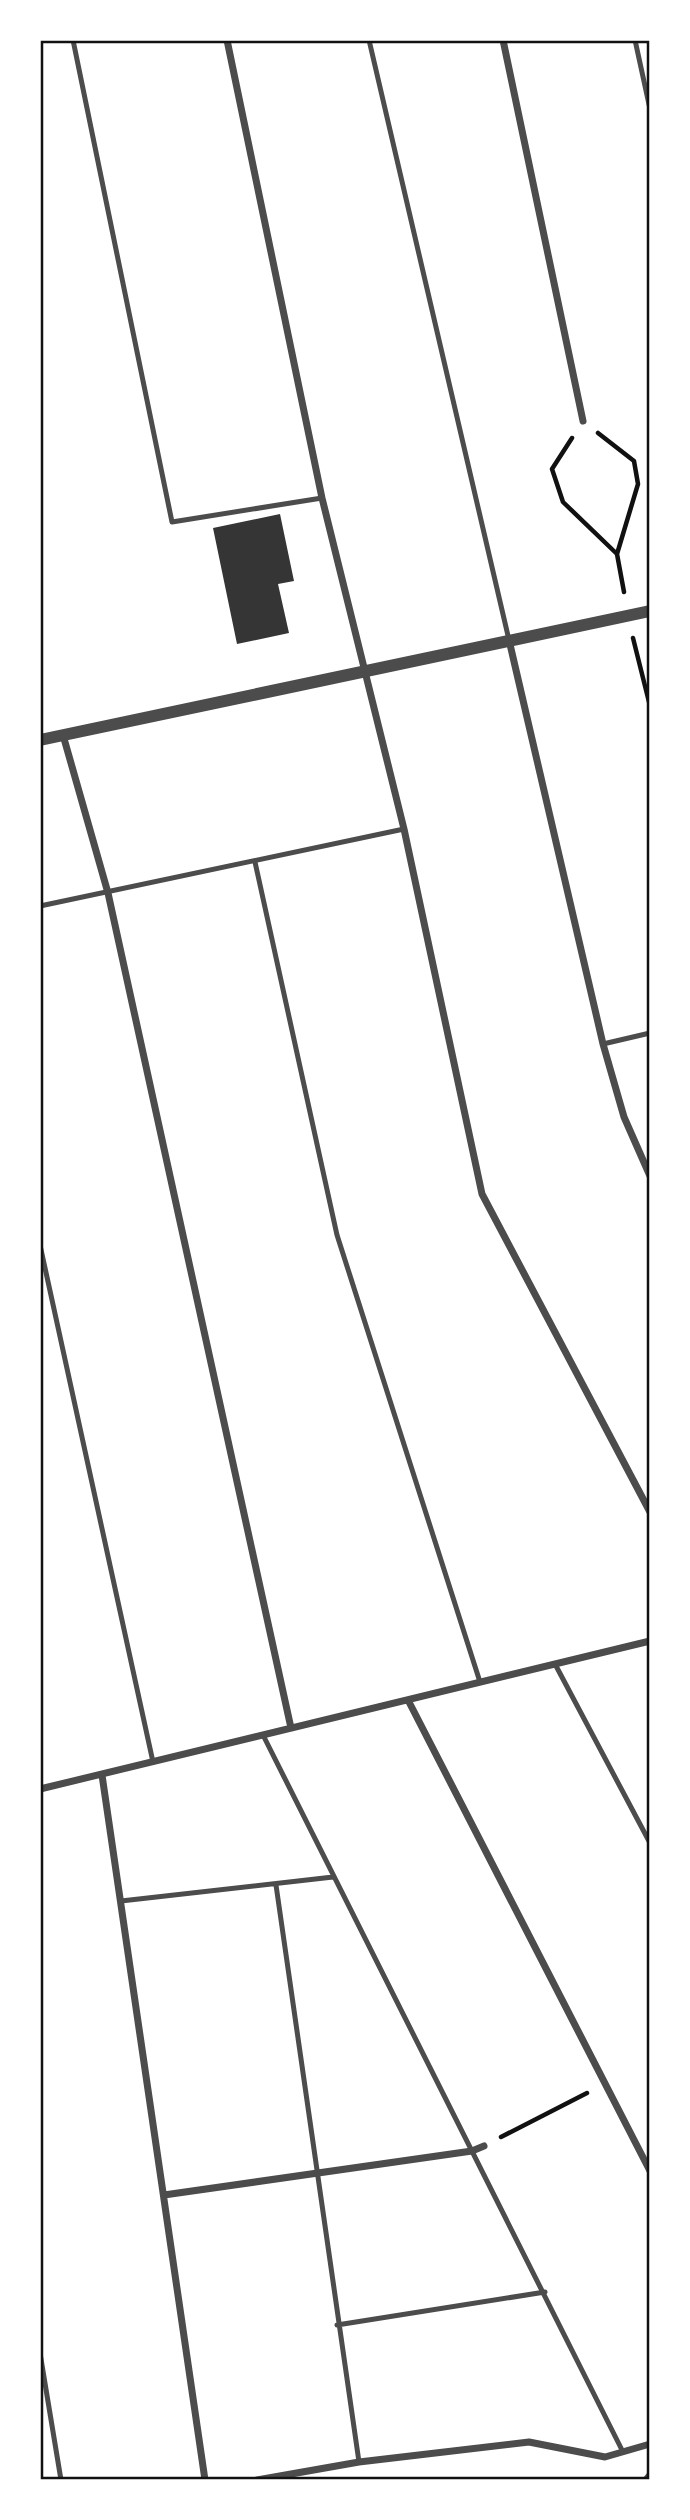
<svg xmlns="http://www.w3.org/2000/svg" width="690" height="2520" font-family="Poppins,sans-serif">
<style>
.building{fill:#353535}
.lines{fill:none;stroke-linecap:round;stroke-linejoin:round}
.path{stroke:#111;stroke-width:4.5}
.service{stroke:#4c4c4c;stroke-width:5}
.minor{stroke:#4c4c4c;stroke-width:7}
.tertiary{stroke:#4c4c4c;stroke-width:12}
.neatline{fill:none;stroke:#111;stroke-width:2.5}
</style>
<rect width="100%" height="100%" fill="#fff"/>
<path class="building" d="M280 514 294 581 278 584 289 633 237 644 213 528Z"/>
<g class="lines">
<path class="path" d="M598 433 634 461 638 484 617 554 624 592
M572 438 552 469 563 502 617 554
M633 638 650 706
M501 2137 587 2093"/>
<path class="service" d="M73 40 172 522 322 498
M369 40 509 640
M635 40 650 109
M255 862 337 1235 480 1682
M40 906 404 829
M603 1044 650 1033
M40 1245 153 1762
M555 1664 650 1843
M263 1735 623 2452
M276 1885 359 2462
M121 1901 333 1877
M337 2325 545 2292
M40 2353 61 2480"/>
<path class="minor" d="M227 40 322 498 404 829 482 1194 650 1512
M503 40 583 421
M509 640 603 1044 624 1117 650 1176
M63 735 108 893 291 1728
M408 1700 650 2171
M102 1775 205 2480
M40 1789 650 1641
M164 2195 472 2151 484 2146
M257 2480 359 2462 529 2442 605 2457 650 2444
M646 2480 650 2475"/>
<path class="tertiary" d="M40 740 650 611"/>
</g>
<rect width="690" height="2520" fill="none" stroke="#ffffff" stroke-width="84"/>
<rect x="42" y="42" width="606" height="2436" class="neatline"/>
</svg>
